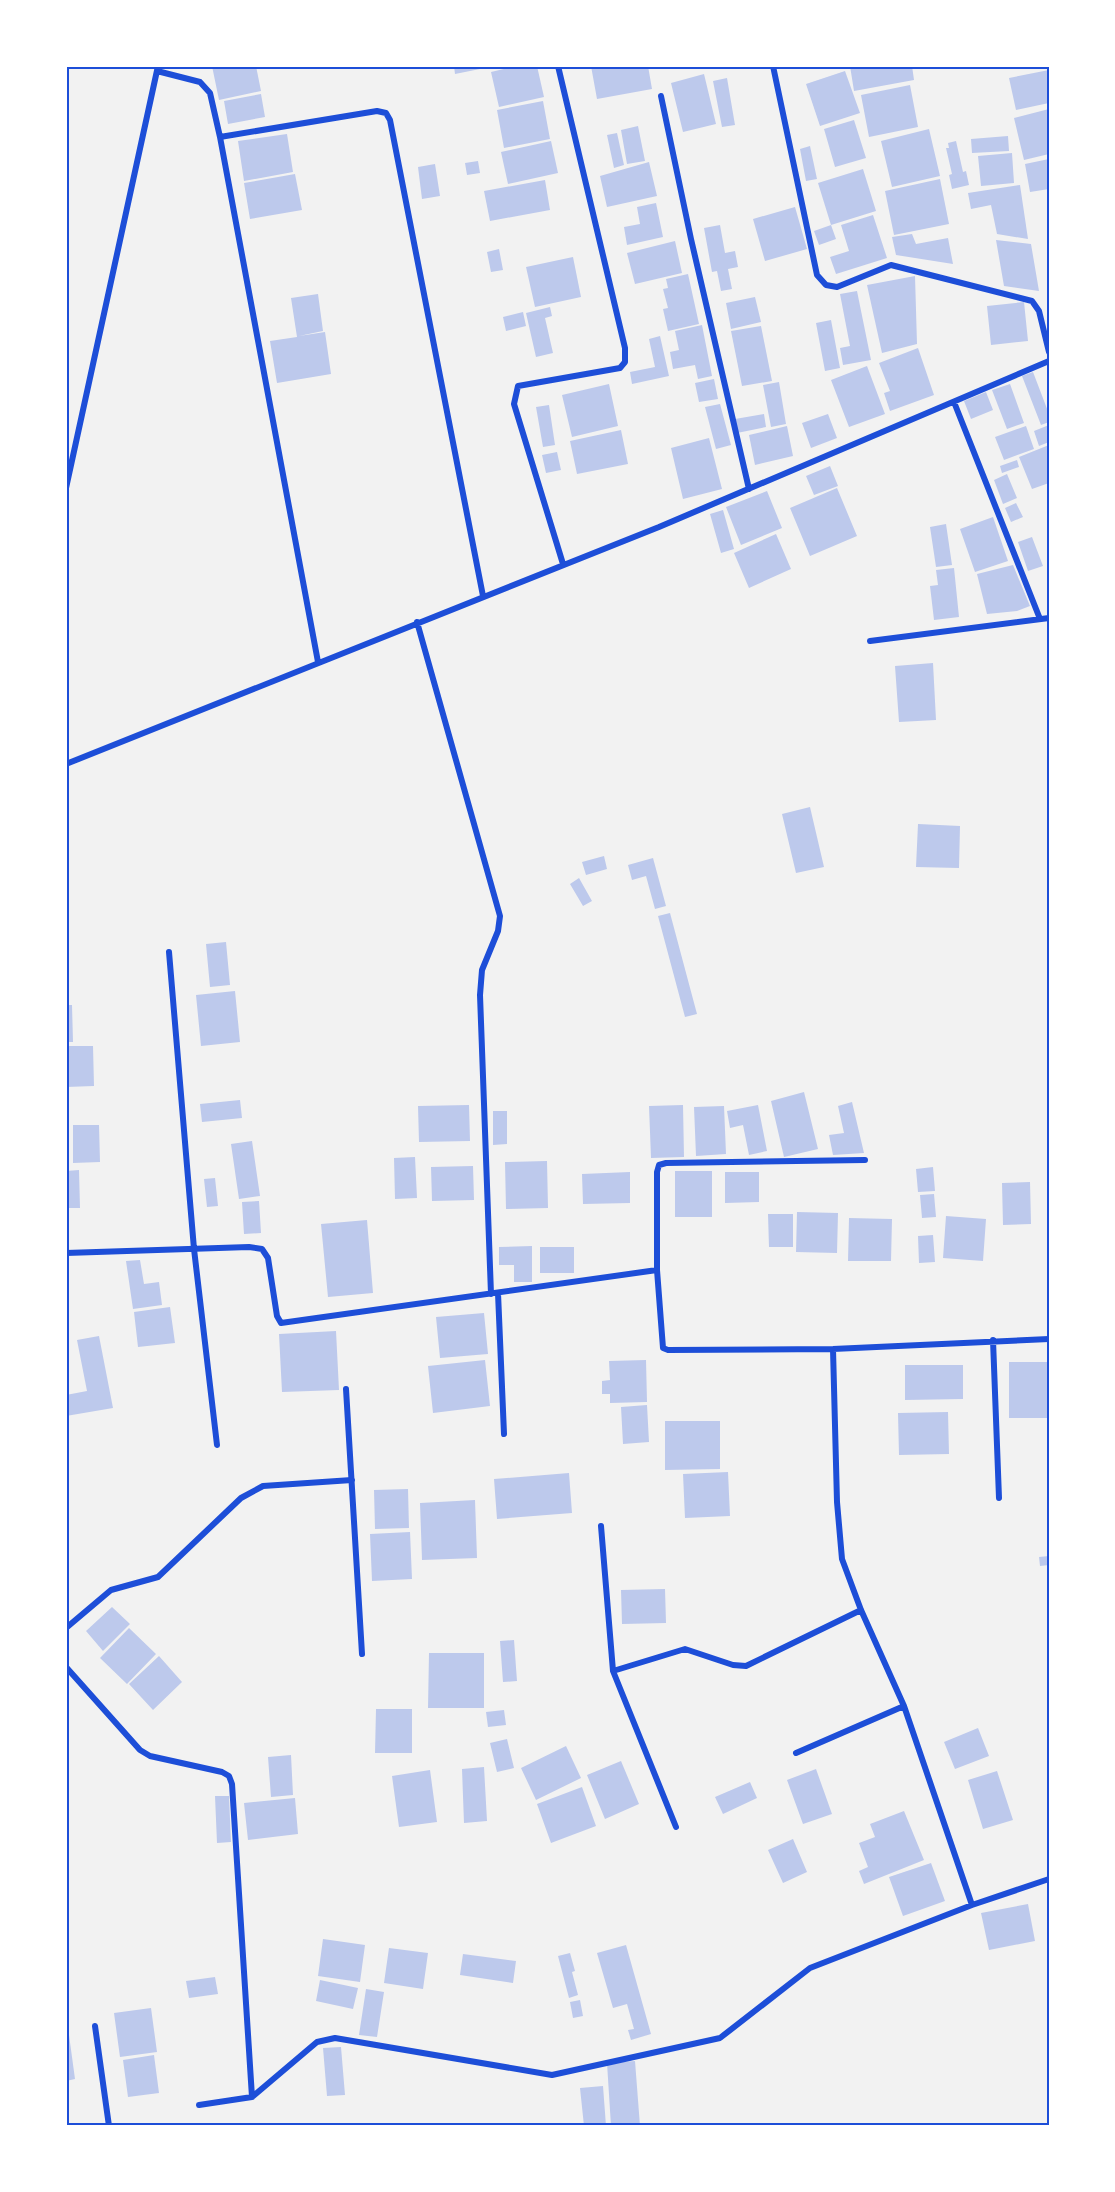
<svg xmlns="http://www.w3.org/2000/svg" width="1115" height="2192" font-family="'Nunito Sans',sans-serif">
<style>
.building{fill:#bdc9ec}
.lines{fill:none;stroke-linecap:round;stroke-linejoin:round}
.minor{stroke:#1d4ed8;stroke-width:6}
.neatline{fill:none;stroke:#1d4ed8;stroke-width:2}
</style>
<rect width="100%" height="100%" fill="#f2f2f2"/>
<path class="building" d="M212 66H256L261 91 219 100Z
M454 66H490V67L455 74Z
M516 66H537L544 97 499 107 491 72Z
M591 66H648L652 89 597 99Z
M850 66H912L914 80 854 91Z
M1049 70V103L1016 110 1009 78Z
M845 71 860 113 820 126 806 84Z
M704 74 716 124 683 132 671 83Z
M727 78 735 125 722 127 713 81Z
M910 85 918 127 869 137 861 95Z
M261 94 265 117 228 124 224 101Z
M543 101 550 139 504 148 497 110Z
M1049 109V154L1024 160 1014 118Z
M854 120 866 158 835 167 824 129Z
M638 126 645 161 627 164 621 130Z
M929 129 940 176 892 187 881 141Z
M617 133 624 165 614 168 607 135Z
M287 134 293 172 244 181 238 141Z
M1008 136 1009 151 972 153 971 139Z
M551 141 558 173 508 184 501 152Z
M956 141 963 172 966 171 969 185 952 189 949 175 952 174 946 148H949L948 143Z
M810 146 817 179 806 181 800 149Z
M1012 153 1014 183 981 186 978 156Z
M1049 159V189L1030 192 1025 164Z
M478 161 480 173 467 175 465 163Z
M649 162 657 196 607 207 600 176Z
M435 164 440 196 422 199 418 167Z
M863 169 876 211 831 225 818 183Z
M295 174 302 210 250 219 244 183Z
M940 179 949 224 894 235 885 191Z
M545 180 550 210 490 221 484 191Z
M1020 185 1028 239 997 234 991 205 971 209 968 193Z
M656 203 663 237 627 245 624 227 640 224 637 207Z
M795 207 807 249 765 261 753 219Z
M873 215 887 258 836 274 830 257 849 251 841 225Z
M720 225 725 253 735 251 738 267 728 269 732 289 721 291 717 271 712 272 704 228Z
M831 225 836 239 819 245 814 231Z
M912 234 916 244 948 238 953 264 896 255 892 237Z
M996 240 1031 244 1039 291 1004 286Z
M675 241 682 273 635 284 627 253Z
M499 249 503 270 491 272 487 252Z
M573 257 581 297 535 307 526 267Z
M688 274 699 324 668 331 663 309 668 308 663 289 668 288 666 279Z
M915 276 917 344 882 353 867 285Z
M857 291 871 360 843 365 840 348 850 346 840 294Z
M318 294 323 331 299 336 325 332 331 374 277 383 270 341 297 337 291 298Z
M755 297 761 322 731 329 726 303Z
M1024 302 1028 341 991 345 987 306Z
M550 307 552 316 545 318 553 353 536 357 526 313Z
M523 312 526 326 506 331 503 317Z
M831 320 840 368 825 371 816 323Z
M702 325 712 376 698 379 695 365 673 369 670 352 679 350 675 331Z
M761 326 772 381 742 386 731 331Z
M660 336 669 376 632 384 630 372 655 367 649 339Z
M918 348 934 395 890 411 884 393 890 391 879 363Z
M867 366 885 414 849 427 831 380Z
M1033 372 1049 414V422L1041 425 1022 376Z
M714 379 718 399 699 402 695 383Z
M779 382 786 424 771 427 763 385Z
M609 384 618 426 572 437 562 395Z
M1010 384 1024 423 1007 429 992 390Z
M986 392 993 410 971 419 964 401Z
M720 404 731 445 716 449 705 407Z
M549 405 555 445 543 447 536 407Z
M764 414 766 427 737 433 735 419Z
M828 414 837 438 811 448 802 423Z
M1049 425V442L1039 446 1034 431Z
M787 426 793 456 755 465 749 435Z
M1026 426 1034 449 1004 460 995 437Z
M621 430 628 464 577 474 570 441Z
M709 438 722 489 683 499 671 448Z
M1049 445V483L1032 489 1019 457Z
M557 452 561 470 546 473 542 455Z
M1017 460 1019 467 1002 473 1000 466Z
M830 466 838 486 814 495 806 476Z
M1007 474 1017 498 1003 504 994 480Z
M837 488 857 536 810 556 790 508Z
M767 491 782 528 741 545 726 507Z
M1016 503 1023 517 1011 522 1005 508Z
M723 510 734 549 721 553 710 514Z
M993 517 1008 561 975 572 960 529Z
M946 524 952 565 936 567 930 527Z
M776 534 791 569 749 588 734 553Z
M1032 537 1043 566 1028 571 1018 542Z
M1013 565 1030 606 1017 611 987 614 977 574Z
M954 568 959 617 934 620 930 586 938 585 936 570Z
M933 663 936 720 899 722 895 666Z
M810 807 824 867 796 873 782 814Z
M918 824 960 826 959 868 916 867Z
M604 856 607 869 586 875 582 862Z
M653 858 666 906 655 909 646 876 632 880 628 865Z
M579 878 592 901 583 906 570 884Z
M670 913 697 1014 685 1017 658 916Z
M226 942 230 985 210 987 206 944Z
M235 991 240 1042 201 1046 196 995Z
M66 1005H72L73 1042H66Z
M66 1046H93L94 1086 66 1087Z
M804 1092 818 1149 784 1157 771 1101Z
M240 1100 242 1118 202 1122 200 1104Z
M852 1102 864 1153 833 1155 829 1135 844 1133 838 1106Z
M469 1105 470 1141 419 1142 418 1106Z
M683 1105 684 1157 651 1158 649 1106Z
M758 1105 767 1151 749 1155 743 1125 730 1128 727 1111Z
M724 1106 726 1154 696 1156 694 1107Z
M493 1111H507V1144L493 1145Z
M73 1125H99L100 1162 73 1163Z
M252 1141 260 1196 239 1199 231 1144Z
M415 1157 417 1198 395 1199 394 1158Z
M547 1161 548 1208 506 1209 505 1162Z
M473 1166 474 1200 432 1201 431 1167Z
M933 1167 935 1191 918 1192 916 1169Z
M79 1170 80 1208H66V1171Z
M675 1171H712V1217H675Z
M630 1172V1203L583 1204 582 1174Z
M725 1172H759V1202L725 1203Z
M215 1178 218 1206 207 1207 204 1179Z
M1030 1182 1031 1224 1003 1225 1002 1183Z
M934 1194 936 1217 922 1218 920 1195Z
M259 1201 261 1233 244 1234 242 1202Z
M797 1212 838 1213 837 1253 796 1252Z
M768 1214H793V1247H769Z
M946 1216 986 1219 983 1261 943 1258Z
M849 1218 892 1219 891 1261H848Z
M367 1220 373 1293 328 1297 321 1224Z
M933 1235 935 1262 919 1263 918 1236Z
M532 1246V1282H514V1265H499V1247Z
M540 1247H574V1273H540Z
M140 1260 144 1284 159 1282 162 1305 133 1309 126 1261Z
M170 1307 175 1343 138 1347 134 1312Z
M484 1313 488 1354 440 1358 436 1317Z
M336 1331 339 1390 282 1392 279 1334Z
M99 1336 113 1408 66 1416V1395L87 1391 77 1340Z
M485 1360 490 1406 433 1413 428 1366Z
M646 1360 647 1402 610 1403V1394H602V1381L610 1380 609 1361Z
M1009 1362H1049V1418H1009Z
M905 1365H963V1399L905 1400Z
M647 1405 649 1442 623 1444 621 1407Z
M948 1412 949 1454 899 1455 898 1413Z
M665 1421H720V1469L665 1470Z
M728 1472 730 1516 685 1518 683 1474Z
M569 1473 572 1513 497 1519 494 1479Z
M408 1489 409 1528 375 1529 374 1490Z
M475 1500 477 1558 422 1560 420 1503Z
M410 1532 412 1579 372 1581 370 1534Z
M1049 1556V1565L1040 1566 1039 1557Z
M665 1589 666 1623 622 1624 621 1590Z
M112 1607 130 1624 103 1651 86 1631Z
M129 1628 156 1654 127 1684 100 1658Z
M514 1640 517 1681 503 1682 500 1641Z
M429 1653H484V1708H428Z
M159 1656 182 1682 153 1710 129 1684Z
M376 1709H412V1753H375Z
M504 1710 506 1725 488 1727 486 1712Z
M978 1728 989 1756 955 1769 944 1742Z
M507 1739 514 1768 497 1772 490 1743Z
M566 1746 581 1778 536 1800 521 1768Z
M291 1755 293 1795 271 1797 268 1757Z
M621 1761 639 1804 605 1819 587 1775Z
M484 1767 487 1821 464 1823 462 1769Z
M816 1769 832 1814 803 1824 787 1780Z
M430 1770 437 1822 399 1827 392 1776Z
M997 1771 1013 1820 983 1829 968 1780Z
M750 1782 757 1798 723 1814 715 1797Z
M582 1787 596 1826 551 1843 537 1804Z
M215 1796H229L231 1842 217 1843Z
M295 1798 298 1834 248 1840 244 1803Z
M904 1811 924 1860 864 1884 859 1871 868 1867 859 1843 875 1837 870 1824Z
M793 1839 807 1872 783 1883 768 1850Z
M931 1863 945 1901 903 1916 889 1877Z
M1028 1904 1035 1941 989 1950 981 1913Z
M323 1939 365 1945 360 1982 318 1976Z
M626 1945 651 2034 631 2040 628 2030 634 2029 627 2004 613 2008 597 1953Z
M389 1948 428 1953 423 1989 384 1983Z
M570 1953 575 1971 572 1972 578 1995 569 1998 558 1956Z
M463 1954 516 1961 513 1983 460 1975Z
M215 1977 218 1994 189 1998 186 1981Z
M320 1980 358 1988 353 2009 316 2001Z
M366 1989 384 1992 377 2037 359 2035Z
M580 2000 583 2016 573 2018 570 2002Z
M151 2008 157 2052 120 2057 114 2013Z
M69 2035 75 2079 66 2081V2036Z
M341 2047 345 2095 327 2096 323 2048Z
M154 2055 159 2093 128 2097 123 2060Z
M635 2061 640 2126H611L607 2063Z
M603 2086 606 2126H584L580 2088Z"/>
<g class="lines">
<path class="minor" d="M558 66 625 348V362L620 368 518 386 514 404 563 564
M773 66 817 275 826 285 837 287 891 265 1032 301 1039 311 1049 352
M157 71 200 82 210 93 220 137 318 662
M661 96 691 239 749 489
M220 137 377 111 386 113 390 120 483 596
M954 402 1040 619
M66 488 158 66
M417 622 500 916 498 931 482 970 480 995 491 1294
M870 641 1049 618
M66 764 659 527 1049 361
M169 952 194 1249 217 1445
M865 1160 666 1163 659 1165 657 1172V1270L663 1348 668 1350 833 1349 1049 1339
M66 1253 249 1247 262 1249 268 1258 277 1316 281 1323 657 1270
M498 1293 504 1434
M993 1340 999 1498
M833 1349 837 1502 842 1559 861 1610 904 1706 972 1905
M346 1389 362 1654
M601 1526 613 1671 676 1827
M66 1628 111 1590 158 1577 241 1498 263 1486 352 1480
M66 1667 140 1750 150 1756 222 1772 229 1776 232 1784 252 2097
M613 1671 685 1649 733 1665 746 1666 861 1610
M796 1753 904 1706
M95 2026 109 2126
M199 2105 252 2097 317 2042 335 2038 552 2075 720 2038 810 1968 972 1905 1049 1879"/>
</g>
<rect width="1115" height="2192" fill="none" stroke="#ffffff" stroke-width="135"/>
<rect x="68" y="68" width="980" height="2056" class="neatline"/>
</svg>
